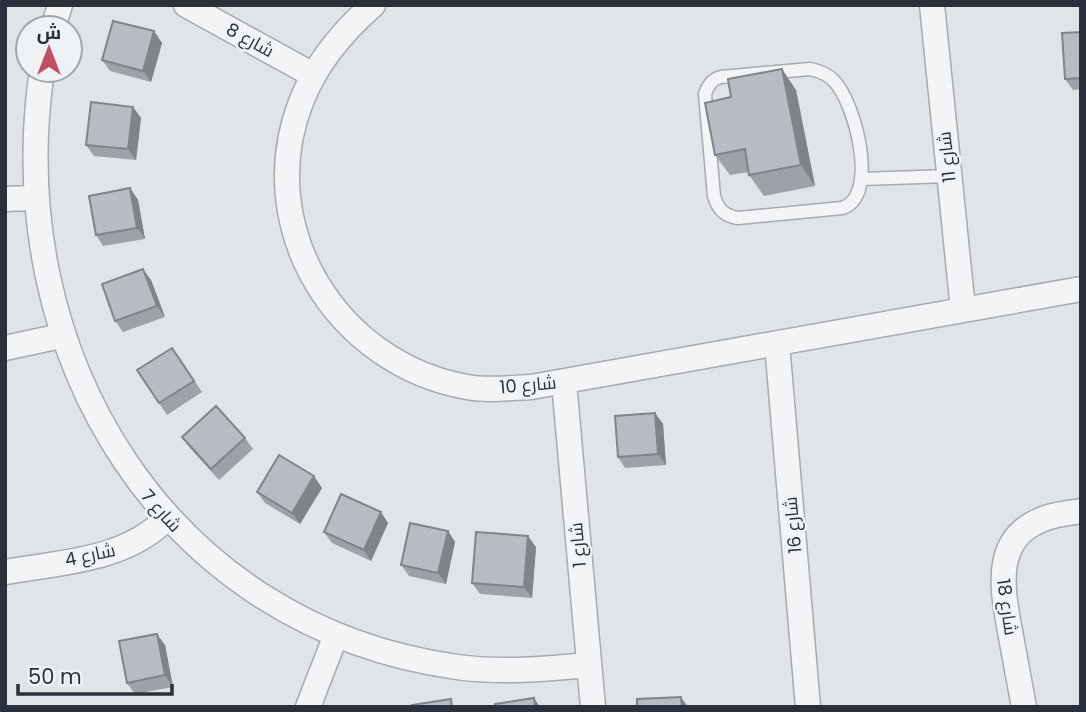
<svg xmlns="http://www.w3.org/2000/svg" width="1086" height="712" font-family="Poppins,Cairo,sans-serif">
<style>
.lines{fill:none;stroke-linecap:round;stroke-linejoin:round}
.service-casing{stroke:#a6aab1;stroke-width:15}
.minor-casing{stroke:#a6aab1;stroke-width:27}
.service{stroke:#f2f4f6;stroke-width:12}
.minor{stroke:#f2f4f6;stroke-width:24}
.wall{fill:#9da2a9}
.shaded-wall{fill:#808489}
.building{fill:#b7bcc4;stroke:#808489;stroke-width:2}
.labels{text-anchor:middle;stroke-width:5;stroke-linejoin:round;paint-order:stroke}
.street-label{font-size:18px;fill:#2a313d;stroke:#eff2f5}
</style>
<rect width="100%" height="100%" fill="#e0e3e7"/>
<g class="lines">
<defs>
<path id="service" d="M810 69C820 71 828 74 834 81 855 102 880 197 842 208L738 218C724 216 718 209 714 196L705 94C708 85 712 79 721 77Z
M861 179 949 176"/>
<path id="minor" d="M186 5 313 75
M373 5C342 32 316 63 301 102 252 228 337 364 467 387 488 391 510 388 531 387L1081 289
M932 5 963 310
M53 28 60 5
M42 70C0 355 166 627 457 667 501 673 545 669 589 665
M5 199 32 198
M777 344 808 707
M5 348 56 337
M564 382 593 707
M5 572C61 562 124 561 166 519
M308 707 336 635
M1024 707C1019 680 1014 653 1009 626 1001 582 994 534 1049 517 1059 514 1070 513 1081 511"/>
</defs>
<use href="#service" class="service-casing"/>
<use href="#minor" class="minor-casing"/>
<use href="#service" class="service"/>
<use href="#minor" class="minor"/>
</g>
<path class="wall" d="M154 31 162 43 151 82 110 71 102 60Z
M1081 32V89L1073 90 1065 79Z
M796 90 815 186 764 196 749 175V172L730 175 715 155 731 97Z
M133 107 141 118 136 160 94 156 86 145Z
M130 188 138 200 145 239 103 246 96 235Z
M151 280 165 317 123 332 115 321Z
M180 359 202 392 167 415 159 403Z
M655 413 663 424 666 465 625 468 618 457Z
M182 437 245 438 253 449 219 480 190 448Z
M322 488 300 524 265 503 257 492Z
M388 523 371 561 332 543 324 532Z
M448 531 455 542 446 584 409 576 401 565Z
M536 547 532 598 480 594 472 583Z
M165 645 173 687 135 694 127 683Z"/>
<path class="shaded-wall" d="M154 31 162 43 151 82 143 71Z
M782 69 796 90 815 186 801 165Z
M133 107 141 118 136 160 128 149Z
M130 188 138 200 145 239 137 228Z
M143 269 151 280 165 317 157 306Z
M655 413 663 424 666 465 658 454Z
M314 476 322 488 300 524 292 513Z
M381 512 388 523 371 561 364 550Z
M448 531 455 542 446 584 438 573Z
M528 536 536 547 532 598 524 587Z
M157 634 165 645 173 687 165 675Z
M681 697 688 707H682Z
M534 698 540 707H535Z"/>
<path class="building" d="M113 21 154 31 143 71 102 60Z
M1081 32V78L1065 79 1062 33Z
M782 69 801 165 749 175 745 149 715 155 705 103 731 97 728 79Z
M91 102 133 107 128 149 86 145Z
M130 188 137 228 96 235 89 196Z
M143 269 157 306 115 321 102 284Z
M172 348 194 381 159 403 137 370Z
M216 406 245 438 211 469 182 437Z
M655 413 658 454 618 457 615 416Z
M279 455 314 476 292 513 257 492Z
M341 494 381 512 364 550 324 532Z
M410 523 448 531 438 573 401 565Z
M476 532 528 536 524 587 472 583Z
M157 634 165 675 127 683 119 641Z
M681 697 682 707H637V699Z
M534 698 535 707H495V704Z
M451 699 452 707H412V705Z"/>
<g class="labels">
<g class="street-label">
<text transform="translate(250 40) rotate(29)" y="6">شارع 8</text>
<text transform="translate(947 157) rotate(-96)" y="6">شارع 11</text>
<text transform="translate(528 385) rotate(-5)" y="6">شارع 10</text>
<text transform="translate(161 511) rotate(48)" y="6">شارع 7</text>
<text transform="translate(793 525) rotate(-95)" y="6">شارع 16</text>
<text transform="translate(578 545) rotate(-95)" y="6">شارع 1</text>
<text transform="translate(90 555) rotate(-12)" y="6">شارع 4</text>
<text transform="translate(1007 607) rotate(82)" y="6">شارع 18</text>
</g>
</g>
<rect width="1086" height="712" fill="none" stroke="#2a313d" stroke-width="14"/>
<g transform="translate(49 49)"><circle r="33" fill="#eff2f5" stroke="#a0a5ab" stroke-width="2"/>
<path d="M0-5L12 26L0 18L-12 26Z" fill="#c15064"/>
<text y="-10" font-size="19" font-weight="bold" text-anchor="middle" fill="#2a313d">ش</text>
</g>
<path d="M18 684v10h154v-10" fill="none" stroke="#2a313d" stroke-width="3.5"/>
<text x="28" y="684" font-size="21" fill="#2a313d" stroke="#eff2f5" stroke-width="5" paint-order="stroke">50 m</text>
</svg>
